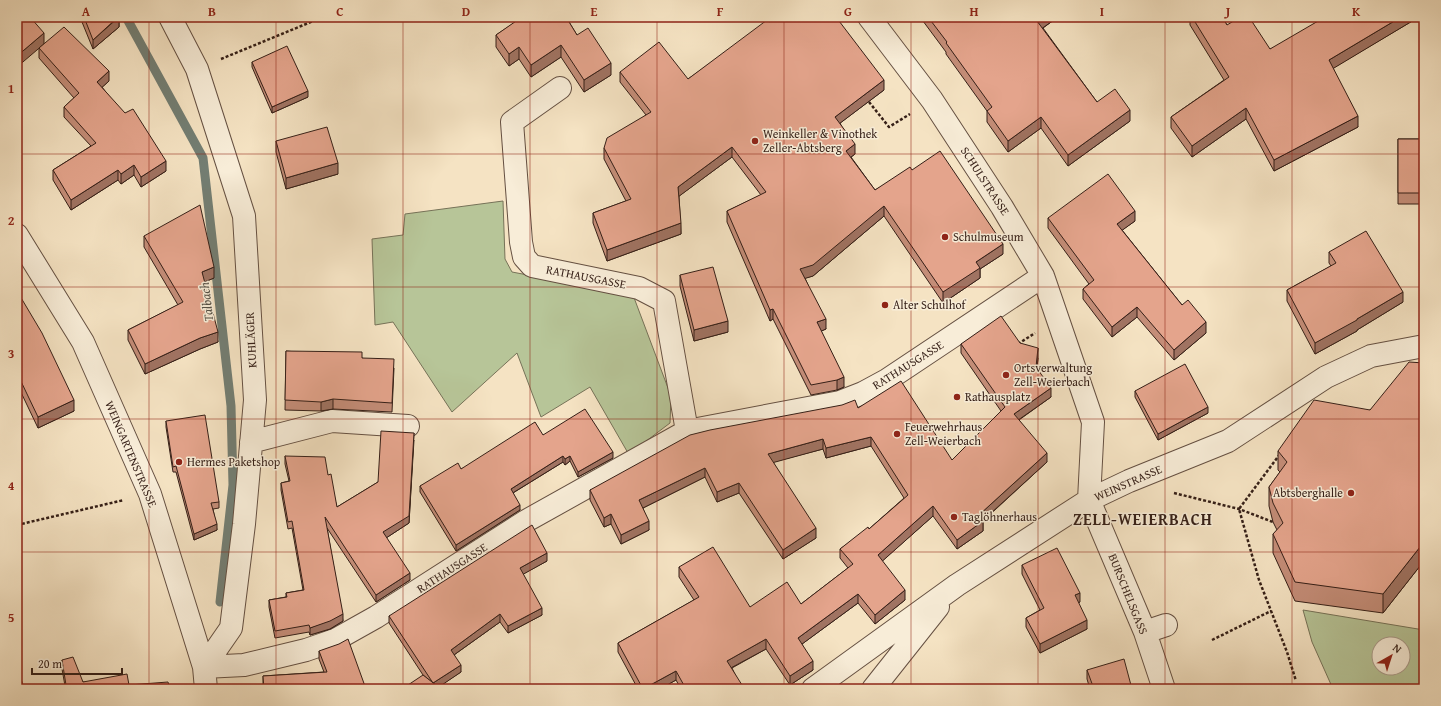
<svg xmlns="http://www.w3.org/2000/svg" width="1441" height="706" font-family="'Gentium Book Plus',serif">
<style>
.green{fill:#b7c598;stroke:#767258;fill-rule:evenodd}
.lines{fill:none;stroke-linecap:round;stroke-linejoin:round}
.stream{stroke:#737e73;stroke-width:9}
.minor-casing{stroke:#655042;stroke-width:24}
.path{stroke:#351f17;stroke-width:2.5;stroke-dasharray:3 2;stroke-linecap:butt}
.minor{stroke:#f8edd8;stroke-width:22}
.wall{fill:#c48d78;stroke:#351f17}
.shaded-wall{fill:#a07362;stroke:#351f17}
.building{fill:#e4a48c;stroke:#351f17}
.grid{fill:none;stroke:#8f2418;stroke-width:1;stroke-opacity:0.55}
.poi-dot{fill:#8f2418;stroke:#f8edd8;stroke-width:1.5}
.labels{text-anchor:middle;stroke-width:3;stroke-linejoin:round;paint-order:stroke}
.poi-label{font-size:12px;fill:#351f17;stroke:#f8edd8;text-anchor:start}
.street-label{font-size:12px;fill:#351f17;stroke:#f8edd8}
.water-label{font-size:13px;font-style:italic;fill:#544f45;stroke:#f8edd8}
.district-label{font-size:16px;font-weight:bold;letter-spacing:1px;fill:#351f17;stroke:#f8edd8}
.neatline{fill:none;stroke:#8f2418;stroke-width:1.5}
.grid-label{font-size:13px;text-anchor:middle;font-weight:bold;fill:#8f2418}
</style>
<rect width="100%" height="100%" fill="#f5e3c3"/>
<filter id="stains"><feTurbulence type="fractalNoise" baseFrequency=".005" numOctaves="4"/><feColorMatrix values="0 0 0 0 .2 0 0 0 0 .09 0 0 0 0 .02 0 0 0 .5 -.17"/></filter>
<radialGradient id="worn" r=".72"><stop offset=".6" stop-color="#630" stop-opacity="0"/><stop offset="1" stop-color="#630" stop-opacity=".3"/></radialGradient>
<path class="green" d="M503 201 505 259 512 272 633 295 671 396 670 423 641 445 628 453 590 387 541 417 517 353 452 412 393 322 375 325 372 239 403 235 405 214Z
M1303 610 1424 630V689H1333L1312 642ZM1379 644H1403V668H1379Z"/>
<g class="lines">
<path class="stream" d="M126 17 203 158 231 406 233 485 220 602"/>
<defs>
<path id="minor" d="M170 17 197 69 244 216 255 400 244 524 231 628 204 667
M869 17 932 100 1002 207 1043 276 1093 422 1089 500 1145 632 1164 689
M560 88 512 122 521 242 524 257 532 266 639 288 664 301 687 431
M17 235 83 342 150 494 204 667 206 689
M251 442 332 421 408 426
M1145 632 1166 625
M204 667 244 665 306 650 335 640 376 617 526 521 687 431 840 402 863 393 887 380 1043 276
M813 689 957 585 1089 500 1129 481 1228 441 1326 377 1371 356 1424 346
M873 689 938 607"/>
</defs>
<use href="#minor" class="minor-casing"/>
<path class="path" d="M221 59 323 17
M869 102 889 127 910 114
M1018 344 1035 333
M1280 454 1239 509 1259 580 1287 652 1296 681
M1174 493 1239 509 1273 522
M17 525 124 500
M1212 640 1271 611"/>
<use href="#minor" class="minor"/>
</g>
<path class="wall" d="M82 17H119V27L93 49 82 22Z
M517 17H566L577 35 611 75 584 92 561 57 531 77 519 59 509 66 496 47V35L517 21Z
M920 17H1058L1043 28 1097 102 1130 121 1068 166 1041 128 1008 152 987 122V111L946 54V52Z
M1190 17H1222L1227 25 1270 49 1419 17 1333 68 1358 127 1274 171 1246 119 1192 157 1171 128V117L1224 80 1190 25Z
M769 22 884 90 840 123 855 154 851 157 875 190 912 170 1003 254 980 269V278L943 303 884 216 813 276 805 278 826 329 821 331 844 387 837 390 811 395 773 319 770 321 727 222V211L761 195 732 157 679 196 681 234 607 261 593 223V213L626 201 604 159V148L646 115 620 82V72L688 79Z
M39 48 109 81 102 87 166 171 141 187 134 175 121 184 118 180 71 210 53 180V170L91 146 64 117V107L74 98 39 58Z
M252 62 308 97 272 113 252 67Z
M1398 139H1424V204H1398Z
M276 141 338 174 286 189 276 152Z
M1048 218 1135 221 1122 230 1182 305 1206 333 1174 360 1137 317 1112 337 1083 299V289L1089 284 1048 228Z
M144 236 214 278 204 282 218 342 200 349 145 374 128 340V330L178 305 144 247Z
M1329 252 1403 302 1357 330V331L1315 354 1287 301V290L1331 266 1329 263Z
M680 275 728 332 694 341 680 286Z
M17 291 74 411 38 428 17 384Z
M1020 343 1038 358 1037 368 1051 397 1019 420 1047 462 983 521V531L957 549 933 516 882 561 905 600 875 624 858 603 802 644 813 670 790 685 766 649 732 668 742 689H681L676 680 660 689H638L618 652V643L694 600 679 577V567L750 607 801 604 848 568 840 558V549L869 529 904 498 871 446 826 458 823 449 773 462 816 538 783 559 739 493 717 502 705 477 643 508 649 530 621 544 611 524 604 527 590 500V490L858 408 952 460 1001 411 961 353V344Z
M286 351 362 358 394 368 392 412 333 409 321 411 285 410Z
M1424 363V574L1420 566 1383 613 1295 601 1273 553V534L1277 530 1273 522 1269 506V487L1280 472 1278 470V451L1370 410Z
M1135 391 1208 413 1158 440 1135 397Z
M166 421 219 502V508L213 509 217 530 194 540 176 472H173L166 427Z
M543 435 613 458 578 477 570 461 565 465 563 462 513 493 520 510 456 551 420 492V486Z
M414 440 409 523 386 538 410 580 376 602 327 528 343 621 330 629 310 635 309 632 275 638 269 607V600L286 597V593L303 590 292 528 288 529 281 490V483L289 481 285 464V456L328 475 337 507 378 482Z
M547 561 523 574 542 615 508 633 500 622 454 655 461 672 438 687 423 675 389 623V616Z
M1022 565 1080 602 1078 603 1087 629 1040 653 1026 627V618L1040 610 1022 574Z
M319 651 366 689H263V676L324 672 319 659Z
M62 660 83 682 129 685 65 686 62 669Z
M1087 670 1132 689H1090L1087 679Z"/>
<path class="shaded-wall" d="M119 17V27L93 49V40Z
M1043 17H1058L1037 32V21Z
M1401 17H1419L1329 71V60Z
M44 33V44L17 67V56Z
M561 45V57L531 77V65Z
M519 47V59L509 66V54Z
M611 63V75L584 92V80Z
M109 71V81L97 92V82Z
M884 80V90L835 127V117Z
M308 91V97L272 113V107Z
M1246 108V119L1192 157V146Z
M1130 110V121L1068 166V155Z
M1358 116V127L1274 171V160Z
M1041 117V128L1008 152V141Z
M855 144V154L846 161V151Z
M732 147V157L678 197V187Z
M166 161V171L141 187V177Z
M338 163V174L286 189V178Z
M134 165V175L121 184V174Z
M118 170V180L71 210V200Z
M884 206V216L813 276 800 280V269Z
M1135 211V221L1117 234V224Z
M681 223V234L607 261V250Z
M1003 244V254L980 269V278L943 303V292L976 262Z
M214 267V278L202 283V272Z
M1403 292V302L1357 330V331L1315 354V343L1357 319Z
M1137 307V317L1112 337V327Z
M773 309V319L770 321V310Z
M826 319V329L817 333V322Z
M728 321V332L694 341V330Z
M1206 322V333L1174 360V350Z
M218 332V342L200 349 145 374V364L200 338Z
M1038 348V358L1036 377V367Z
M844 377V387L837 390V380Z
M1051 388V397L1014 423V414Z
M333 399V409L321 411V402Z
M74 400V411L38 428V417Z
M1208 407V413L1158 440V434Z
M414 433 409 523 383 540V532Z
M871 437V446L826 458V448Z
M823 439V449L768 464V454Z
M613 452V458L578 477V472Z
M1047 453V462L979 524V515Z
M563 456V462L511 494V489Z
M570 456V461L565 465V459Z
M705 468V477L639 510V500Z
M739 483V493L717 502V492Z
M520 505V510L456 551V545Z
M933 506V516L878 565V555Z
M611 514V524L604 527V518Z
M649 521V530L621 544V535Z
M983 521V531L957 549V540Z
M217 524V530L194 540V534Z
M816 528V538L783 559V550Z
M1420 547V566L1383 613V594Z
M547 553V561L520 576V568Z
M410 573V580L376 602V595Z
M905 590V600L875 624V615Z
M1080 593V602L1075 604V595Z
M858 594V603L798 647V638Z
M542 608V615L508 633V626Z
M343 614V621L330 629 310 635V628Z
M500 614V622L451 657V650Z
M1087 620V629L1040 653V644Z
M766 639V649L727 670V661Z
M813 661V670L790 685V676Z
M461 665V672L436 689 433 683Z
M676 671V680L660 689H643Z
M742 685V689H735Z"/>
<path class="building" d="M17 17H30L44 33 17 56Z
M84 17H118L93 40Z
M518 17H566L577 35 588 28 611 63 584 80 561 45 531 65 519 47 509 54 496 35 519 19Z
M776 17H836L884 80 835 117 855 144 846 151 875 190 910 167 912 170 940 151 1003 244 976 262 980 268 943 292 884 206 813 265 800 269 826 319 817 322 844 377 837 380 811 385 773 309 770 310 727 211 766 192 732 147 678 187 681 223 607 250 593 213 631 199 604 148 607 138 651 112 620 72 659 42 688 79 767 20 769 22Z
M928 17H1043L1037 21 1097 102 1115 89 1130 110 1068 155 1041 117 1008 141 987 111 992 107 946 43 947 42Z
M1192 17H1222L1227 25 1240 17H1249L1270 49 1325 17H1401L1329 60 1358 116 1274 160 1246 108 1192 146 1171 117 1229 77Z
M64 27 109 71 97 82 125 113 133 109 166 161 141 177 134 165 121 174 118 170 71 200 53 170 96 143 64 107 79 93 39 48Z
M287 46 308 91 272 107 252 62Z
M327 127 338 163 286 178 276 141Z
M1398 139H1424V193H1398Z
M1108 174 1135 211 1117 224 1182 305 1188 300 1206 322 1174 350 1137 307 1112 327 1083 289 1094 280 1048 218Z
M200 205 214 267 202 272 218 332 200 338 145 364 128 330 183 302 144 236Z
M1366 231 1403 292 1357 319V320L1315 343 1287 290 1336 263 1329 252Z
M713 267 728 321 694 330 680 275Z
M17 291 42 333 74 400 38 417 17 373Z
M1001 316 1020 343 1038 348 1036 367 1051 388 1014 414 1047 453 979 515 983 521 957 540 933 506 878 555 905 590 875 615 858 594 798 638 813 661 790 676 766 639 727 661 742 685 735 689H686L676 671 643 689 618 643 699 597 679 567 713 547 750 607 787 582 801 604 853 564 840 549 868 527 869 529 908 495 871 437 826 448 823 439 768 454 816 528 783 550 739 483 717 492 705 468 639 500 649 521 621 535 611 514 604 518 590 490 690 435 710 430 842 405 855 400 858 408 901 381 952 460 1005 407 961 344Z
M286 351 362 352V358L394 359 392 403 333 399 321 402 285 400Z
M1409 362 1424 363V556L1420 547 1383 594 1295 582 1273 534 1283 523 1273 503 1269 487 1287 462 1278 451 1314 400 1370 410Z
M1185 364 1208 407 1158 434 1135 391Z
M585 409 613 452 578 472 570 456 565 459 563 456 511 489 520 505 456 545 420 486 458 463 461 469 535 422 543 435Z
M205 415 219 502 211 503 217 524 194 534 176 466 173 467 166 421Z
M381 431 414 433 409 516 383 532 410 573 376 595 325 517 343 614 330 621 310 628 309 625 275 631 269 600 287 597 286 593 304 590 292 521 288 522 281 483 290 481 285 456 325 457 328 475 331 474 337 507 378 482Z
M532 525 547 553 520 568 542 608 508 626 500 614 451 650 461 665 433 683 389 616Z
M1057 548 1080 593 1075 595 1087 620 1040 644 1026 618 1044 608 1022 565Z
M348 639 366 689H264L263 676 327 672 319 651 339 644Z
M73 657 83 682 127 674 129 685 168 682 170 689H46L66 685 62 660Z
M1124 659 1132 689H1094L1087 670Z
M17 665 24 689H17Z
M423 675 441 689H402Z"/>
<path class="grid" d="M149 17V689M276 17V689M403 17V689M530 17V689M657 17V689M784 17V689M911 17V689M1038 17V689M1165 17V689M1292 17V689M17 154H1424M17 287H1424M17 419H1424M17 552H1424"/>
<g class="poi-dot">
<circle cx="755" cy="141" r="4"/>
<circle cx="945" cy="237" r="4"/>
<circle cx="885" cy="305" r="4"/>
<circle cx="1006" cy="375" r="4"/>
<circle cx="957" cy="397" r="4"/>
<circle cx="897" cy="434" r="4"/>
<circle cx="179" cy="462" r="4"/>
<circle cx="1351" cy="493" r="4"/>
<circle cx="954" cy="517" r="4"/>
</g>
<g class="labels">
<g class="poi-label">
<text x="763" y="138">Weinkeller &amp; Vinothek<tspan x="763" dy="14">Zeller-Abtsberg</tspan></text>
<text x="953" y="241">Schulmuseum</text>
<text x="893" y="309">Alter Schulhof</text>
<text x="1014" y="372">Ortsverwaltung<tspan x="1014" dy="14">Zell-Weierbach</tspan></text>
<text x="965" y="401">Rathausplatz</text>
<text x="905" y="431">Feuerwehrhaus<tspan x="905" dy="14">Zell-Weierbach</tspan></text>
<text x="187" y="466">Hermes Paketshop</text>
<text x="1343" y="497" text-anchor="end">Abtsberghalle</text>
<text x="962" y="521">Taglöhnerhaus</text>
</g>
<g class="street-label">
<text transform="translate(985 181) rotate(57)" y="4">SCHULSTRASSE</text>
<text transform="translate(586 277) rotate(11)" y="4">RATHAUSGASSE</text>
<text transform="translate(251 340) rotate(-93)" y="4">KUHLÄGER</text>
<text transform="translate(908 365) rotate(-32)" y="4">RATHAUSGASSE</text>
<text transform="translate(131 454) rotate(67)" y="4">WEINGARTENSTRASSE</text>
<text transform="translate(1128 483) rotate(-24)" y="4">WEINSTRASSE</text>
<text transform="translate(452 568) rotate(-33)" y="4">RATHAUSGASSE</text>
<text transform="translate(1128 594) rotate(68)" y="4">BURSCHELSGASS</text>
</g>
<g class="water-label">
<text transform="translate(206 302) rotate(-97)" y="5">Talbach</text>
</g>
<g class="district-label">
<text x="1143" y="525">ZELL-WEIERBACH</text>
</g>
</g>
<rect width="1441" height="706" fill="none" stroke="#f5e3c3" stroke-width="44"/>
<g transform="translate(1391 656) rotate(39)"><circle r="19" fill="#f8edd8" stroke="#aa9b8b"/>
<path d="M0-3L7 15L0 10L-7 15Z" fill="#8f2418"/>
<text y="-6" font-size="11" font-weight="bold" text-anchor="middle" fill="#351f17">N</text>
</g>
<path d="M32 668v6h90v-6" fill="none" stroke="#351f17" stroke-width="2"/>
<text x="38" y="668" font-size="12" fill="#351f17" stroke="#f8edd8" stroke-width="3" paint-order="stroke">20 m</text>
<rect x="22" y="22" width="1397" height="662" class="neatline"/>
<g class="grid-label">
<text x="86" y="16">A</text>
<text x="212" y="16">B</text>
<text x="340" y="16">C</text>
<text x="466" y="16">D</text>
<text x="594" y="16">E</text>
<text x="720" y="16">F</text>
<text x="848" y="16">G</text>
<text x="974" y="16">H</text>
<text x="1102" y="16">I</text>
<text x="1228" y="16">J</text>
<text x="1356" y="16">K</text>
<text x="11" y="93">1</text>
<text x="11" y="225">2</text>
<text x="11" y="358">3</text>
<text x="11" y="490">4</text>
<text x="11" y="622">5</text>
</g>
<rect width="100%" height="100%" filter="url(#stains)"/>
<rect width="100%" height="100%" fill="url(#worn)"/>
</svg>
